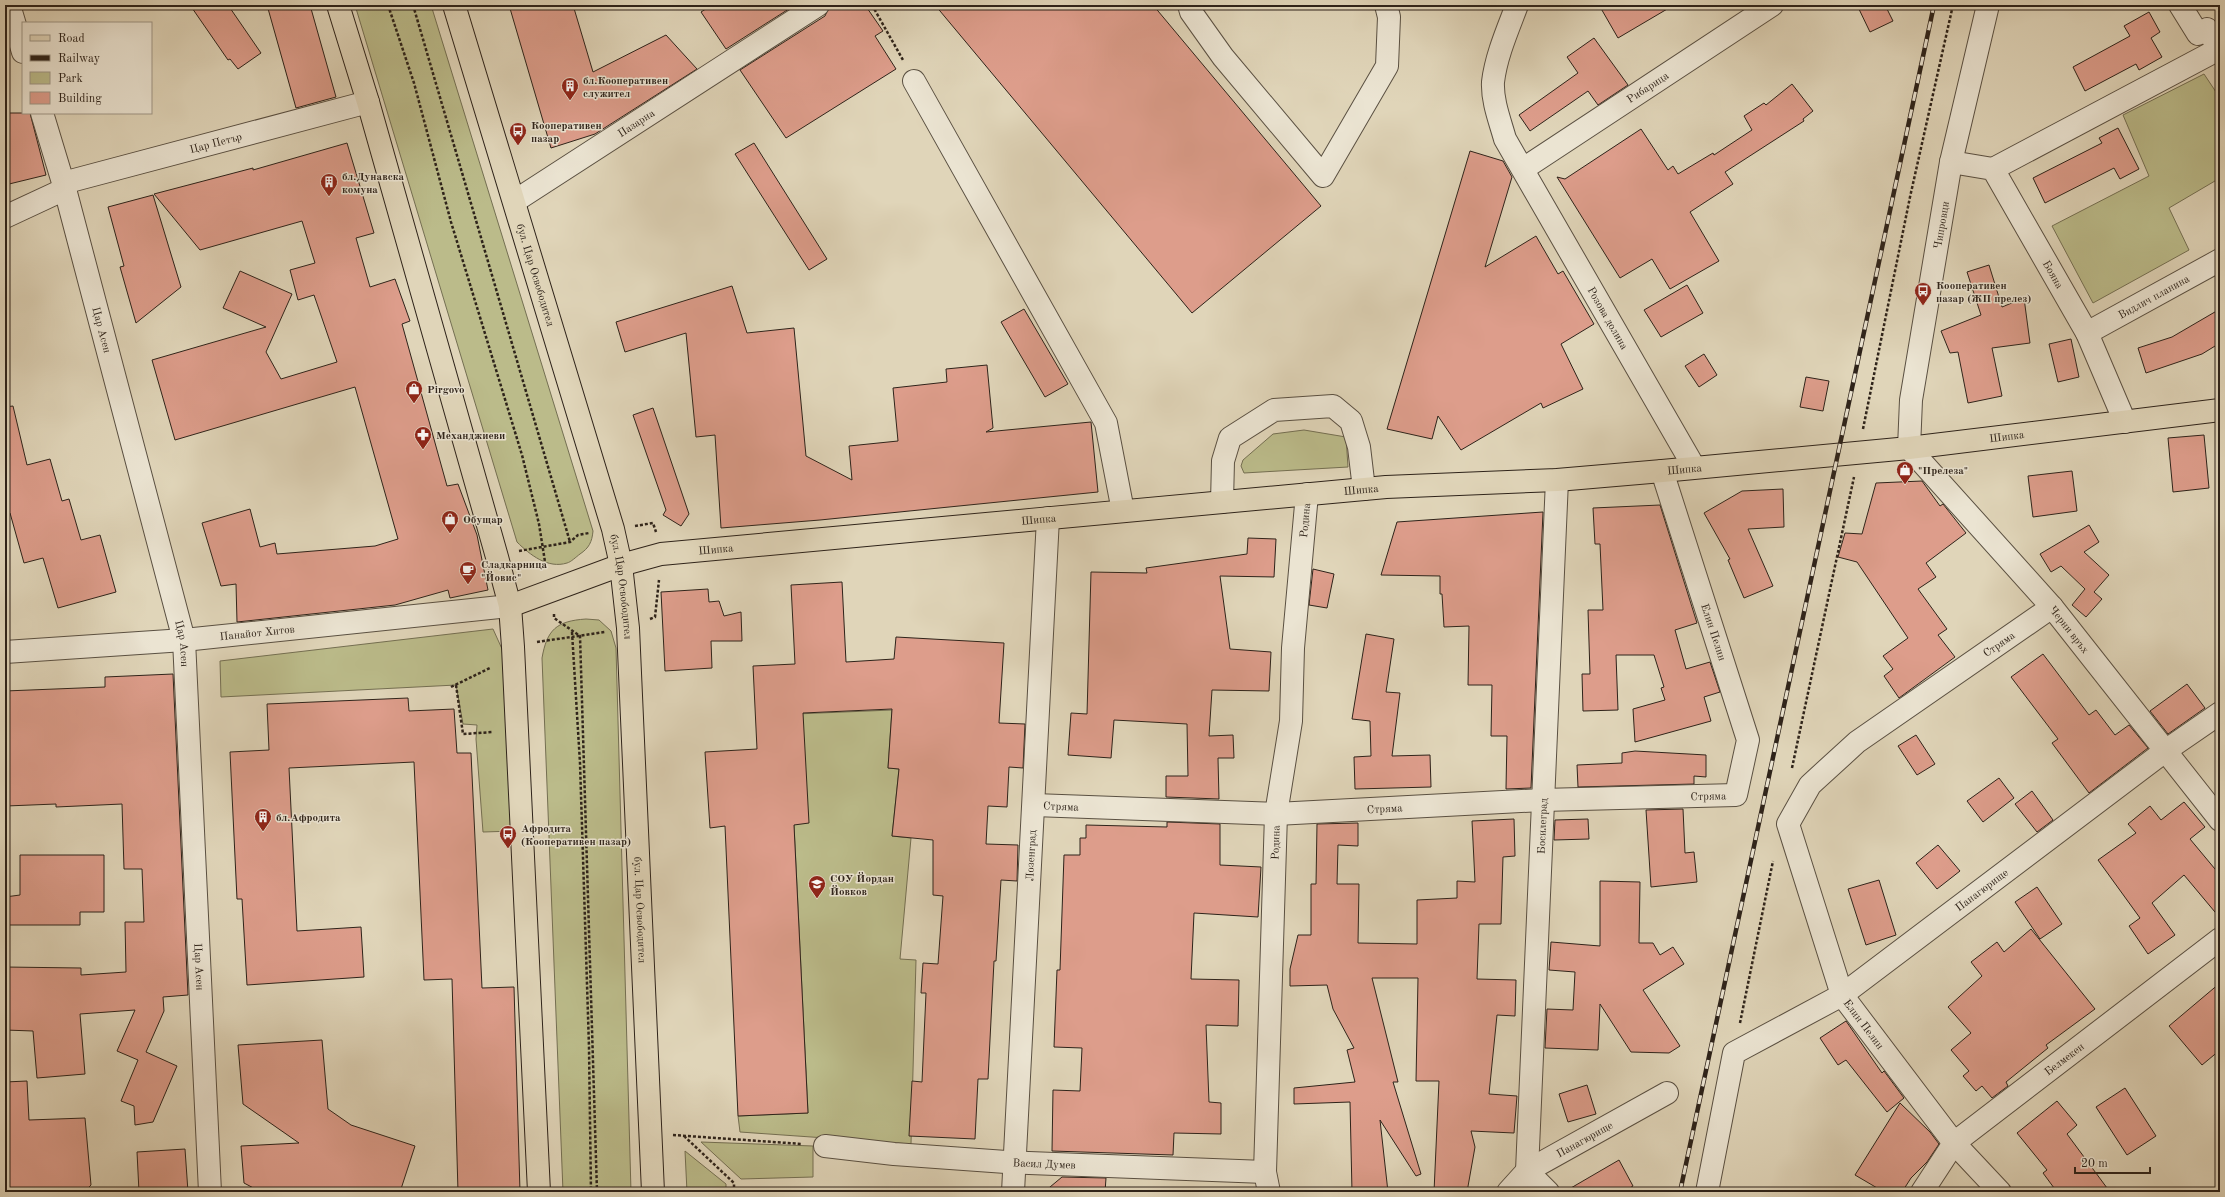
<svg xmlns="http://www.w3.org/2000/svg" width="2225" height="1197" font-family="'Old Standard TT',serif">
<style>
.green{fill:#bbbb8a;stroke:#746f52}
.building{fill:#dd9d8b;stroke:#2e231a}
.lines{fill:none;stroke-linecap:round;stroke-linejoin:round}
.minor-casing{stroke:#5a5042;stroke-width:24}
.major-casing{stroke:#2e231a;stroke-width:24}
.path{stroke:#2e231a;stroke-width:2.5;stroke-dasharray:3 2;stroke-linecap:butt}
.minor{stroke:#ebe4d2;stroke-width:22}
.major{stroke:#e0d5b9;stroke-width:22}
.rail-casing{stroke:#2e231a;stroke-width:4.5}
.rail{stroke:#ebe4d2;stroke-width:3;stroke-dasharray:9;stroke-linecap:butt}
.labels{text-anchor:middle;stroke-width:3;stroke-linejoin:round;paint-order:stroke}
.poi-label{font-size:11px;font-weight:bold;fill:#2e231a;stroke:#ebe4d2;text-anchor:start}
.street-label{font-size:11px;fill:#2e231a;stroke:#ebe4d2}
</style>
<rect width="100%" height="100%" fill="#e0d5b9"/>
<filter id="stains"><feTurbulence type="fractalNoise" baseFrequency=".005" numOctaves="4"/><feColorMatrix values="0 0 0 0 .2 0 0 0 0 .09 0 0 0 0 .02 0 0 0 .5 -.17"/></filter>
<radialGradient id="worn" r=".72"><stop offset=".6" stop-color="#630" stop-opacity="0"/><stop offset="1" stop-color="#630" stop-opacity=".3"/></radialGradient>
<path class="green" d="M355 5H431L593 531C592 542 589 548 580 554 576 557 571 562 567 563 548 569 530 555 517 542Z
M2204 74 2220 98V178L2169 208 2189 250 2093 303 2052 226 2149 176 2123 115Z
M1304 430 1346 437 1348 467 1244 473 1241 466 1243 460 1273 434Z
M586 619 599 620 611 631 616 648 631 1192H563L542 658C547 630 556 621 586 619Z
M493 629 507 660 515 831 483 832 476 739 477 725 463 724 456 685 221 697 220 661Z
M892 710 888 768 899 769 892 836 911 838 900 959 916 960 911 1144 740 1132 738 1116 808 1113 794 825 796 714Z
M701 1142 813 1146V1177L741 1179Z
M685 1151 726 1184V1192H687Z"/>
<path class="building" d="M190 5H228L261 53 238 69 230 59 228 60Z
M267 5H310L336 97 296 108Z
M509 5H573L593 72 666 35 697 69 595 134 551 148Z
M712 5H795L726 49 701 12Z
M830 5H865L883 31 875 36 896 69 786 138 740 70 825 16Z
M935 5H1153L1321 206 1192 313Z
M1599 5H1674L1618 38Z
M1857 5H1885L1893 21 1870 32Z
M2149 12 2160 32 2151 38 2162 57 2139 70 2136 64 2085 91 2073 67 2130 36 2124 26Z
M1594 38 1628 85 1598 105 1588 91 1530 131 1519 115 1578 73 1567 57Z
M1792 84 1813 111 1803 119 1804 121 1725 172 1733 184 1690 212 1719 261 1670 289 1652 259 1620 278 1557 177 1565 179 1641 129 1668 170 1673 166 1678 174 1713 153 1714 155 1752 130 1744 116 1764 103 1766 105Z
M5 113H30L46 175 5 185Z
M2118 128 2139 169 2120 179 2114 168 2045 203 2033 178 2102 143 2099 138Z
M347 143 374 233 356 238 370 287 395 279 410 321 402 324 447 486 458 484 477 535 488 590 450 598 448 590 395 605 237 622 236 584 221 586 202 523 250 509 260 547 275 543 277 554 375 546 398 539 355 387 175 440 152 360 266 327 223 308 240 271 292 294 266 352 281 379 337 362 314 295 298 300 290 270 315 263 302 221 200 250 154 194 253 168V170Z
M754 143 827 259 809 270 735 154Z
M1470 151 1503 161 1512 177 1485 267 1536 236 1558 274 1563 271 1594 324 1561 344 1583 389 1543 408 1541 403 1461 450 1438 416 1432 439 1387 429Z
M153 195 181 287 136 323 120 267 124 266 108 207Z
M1989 265 2002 307 2024 298 2030 343 1992 348 2002 396 1968 403 1958 352 1950 353 1941 331 1981 315 1967 272Z
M1687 285 1703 313 1661 337 1644 310Z
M732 286 747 333 794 328 806 456 852 480 849 446 898 441 893 388 947 382 946 369 987 365 993 428 986 432 1091 422 1098 492 820 520 721 528 715 435 696 437 686 333 625 352 616 322Z
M1024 309 1068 384 1045 397 1001 322Z
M2220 309V343L2202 354 2146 373 2138 348 2172 337Z
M2071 339 2079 377 2058 382 2049 344Z
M1704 354 1717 375 1699 387 1685 366Z
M1806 377 1829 381 1823 411 1800 407Z
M13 406 27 465 50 459 62 501 69 499 81 540 100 535 116 592 58 608 43 558 24 563 10 513 5 515V407Z
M653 408 689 514 681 526 663 515 666 510 633 415Z
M2204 435 2209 488 2173 492 2168 438Z
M2072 471 2077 511 2033 517 2028 476Z
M1922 481 1940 506 1943 504 1966 533 1926 563 1936 577 1918 589 1947 629 1938 635 1955 657 1899 698 1884 676 1893 669 1883 656 1908 638 1857 562 1838 557 1845 533 1862 534 1876 483Z
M1783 489 1784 527 1748 529 1773 586 1744 598 1728 560 1730 559 1704 513 1742 491Z
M1660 505 1697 623 1675 630 1686 669 1710 662 1720 692 1704 697 1711 721 1635 742 1633 709 1665 700 1661 688 1664 687 1654 655H1616L1618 710 1583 711 1582 674H1590L1588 610H1603L1600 544H1595L1593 508Z
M1543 512 1531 788 1506 789 1507 736H1491L1492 685H1468L1469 626 1444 627 1442 594H1440V576L1381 575 1397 522Z
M2089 525 2099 542 2084 552 2109 575 2094 592 2102 599 2086 617 2072 605 2085 589 2061 566 2051 572 2040 554Z
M1248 538 1276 539 1274 577 1220 576 1230 649 1271 652 1269 691 1212 690 1209 736 1233 735 1234 758H1218L1219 799 1166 797V776H1188L1187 724 1114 720 1111 758 1068 755 1071 713 1087 714 1091 572 1147 573 1146 568 1247 554Z
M1313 569 1334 574 1327 608 1309 605Z
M842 582 846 662 894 659 896 637 1004 643 999 723 1025 724 1023 768 1009 767 1007 807 988 806 986 844 1018 845 1017 881 1001 880 996 961H994L988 1079H978L975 1139 909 1136 912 1081 922 1082 926 993H921L923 963 938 964 943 896 933 895V840L892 836 899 769 888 768 892 709 803 713 809 823 794 825 808 1113 738 1116 725 826 710 828 705 752 757 749 753 666 795 664 791 585Z
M708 589 709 602 719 601 724 616 741 612 742 641H711L712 668 665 671 661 592Z
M1366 634 1394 639 1386 692 1400 693 1392 756 1430 755 1431 787 1355 789 1354 757 1371 756 1370 721 1352 719Z
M2043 654 2089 715 2096 710 2115 735 2129 725 2148 748 2089 793 2052 743 2058 739 2011 677Z
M173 674 188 995 163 997 164 1011 146 1052 177 1066 153 1122 135 1125 134 1106 121 1101 138 1060 117 1051 135 1010 80 1014 85 1074 37 1078 33 1031 5 1030V967L81 968V975L126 972 125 922H144L142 869H124L122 804 56 807V804L6 806 5 691 105 687V677Z
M2187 684 2205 708 2168 734 2150 711Z
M408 698 409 711 454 709 457 753H471L482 988 514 987 520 1192H458L452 979 424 980 414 762 289 768 297 931 361 927 364 977 247 985 242 899H237L230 752 269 750 267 704Z
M1916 735 1935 764 1917 775 1898 746Z
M1635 751 1706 755V777L1694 776V784L1578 787 1577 765 1622 763V753Z
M1999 778 2014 798 1983 822 1967 801Z
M2032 791 2053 820 2037 832 2015 804Z
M2184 802 2205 827 2190 839 2220 875V918L2184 875 2152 903 2175 935 2148 954 2129 926 2140 918 2098 860 2136 833 2128 824 2150 806 2161 820Z
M1683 809 1685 853 1694 852 1697 882 1651 887 1646 810Z
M1514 819 1515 856 1503 857 1501 924H1479L1477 979 1516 980 1515 1016 1497 1015 1489 1094 1517 1096 1514 1133 1471 1131 1475 1147 1467 1192H1434L1439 1081H1416L1418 978H1372L1398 1082H1393L1421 1174 1416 1176 1380 1120 1388 1192H1352L1350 1102 1294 1104V1088L1355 1082 1347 1050 1354 1048 1333 1009 1327 985 1290 986V969L1298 935H1311V884H1316L1317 824 1358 823V846L1338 845 1337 884H1359L1358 943 1417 944V900L1457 898V881L1475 882 1472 821Z
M1588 819 1589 839 1554 840 1555 820Z
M1167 822 1220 824V865L1261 867 1258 917 1194 913 1191 979 1239 980 1238 1026 1206 1025 1209 1102 1221 1103V1134L1174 1133 1173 1155 1052 1151 1053 1090 1080 1091 1082 1048 1054 1047 1057 970H1060L1064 855H1080V838H1086V825L1167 827Z
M1938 845 1960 871 1937 889 1916 863Z
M20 855H104V912H80V925H5V897L20 895Z
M1879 880 1896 935 1866 945 1848 889Z
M1600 881 1640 882 1639 943H1653L1660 955 1673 947 1684 964 1643 990 1680 1046 1669 1053 1631 1052 1600 1004 1598 1050 1545 1048 1547 1009 1573 1010 1575 972 1549 970 1551 942 1600 946Z
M2037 887 2062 924 2040 939 2015 902Z
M2031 929 2095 1009 2046 1045 2048 1048 2006 1082 2008 1086 1992 1098 1982 1086 1976 1091 1963 1076 1969 1071 1951 1050 1971 1033 1948 1007 1982 976 1971 962 1997 942 2004 952Z
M2220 983V1050L2202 1065 2169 1026Z
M1846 1021 1882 1073 1884 1071 1904 1098 1887 1112 1846 1060 1838 1065 1820 1038Z
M322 1040 328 1109 351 1125 415 1146 400 1192H261L244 1183 241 1146 299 1143 243 1104 238 1045Z
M27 1081 29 1120 85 1118 91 1185 84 1192 5 1189V1082Z
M1587 1085 1596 1114 1568 1122 1559 1094Z
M2125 1088 2156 1136 2127 1155 2096 1107Z
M2057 1101 2077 1125 2067 1134 2110 1192H2057L2043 1173 2047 1170 2017 1133Z
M1900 1103 1930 1132 1939 1144 1927 1162 1911 1178 1902 1192H1884L1855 1175Z
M185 1149 188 1192H139L137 1152Z
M1619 1160 1633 1186 1623 1192H1564Z
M1062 1177 1106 1178 1105 1192H1044Z"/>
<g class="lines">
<defs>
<g id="minor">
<path d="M9 5 23 52"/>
<path d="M1189 5 1191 12 1223 57 1323 176 1387 66 1389 17 1386 5"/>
<path id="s1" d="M1517 5C1508 29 1496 56 1493 82 1492 101 1500 121 1505 139L1694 467"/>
<path id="s2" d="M1988 5 1951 162 1911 400 1909 448 2052 607 2220 820"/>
<path d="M2180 5 2198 34 2207 29 2220 50"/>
<path d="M914 81 1106 423 1123 511"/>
<path id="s3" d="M42 113 65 189 184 640 210 1192"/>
<path id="s4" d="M1951 162 1993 169 2087 333 2125 422"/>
<path id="s5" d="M1523 169 1772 5"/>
<path d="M1993 169 2219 49"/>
<path id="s6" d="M63 183 368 102"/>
<path id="s7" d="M515 201 818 5"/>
<path d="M5 217 65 189"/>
<path id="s8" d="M2087 333 2220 260"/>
<path d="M1222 502 1223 461 1230 438 1274 410 1333 406 1351 421 1359 447 1364 489"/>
<path id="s9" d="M5 652 184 640 510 606"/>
<path id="s10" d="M1034 805 1276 814 1542 800 1736 795 1748 740 1662 471"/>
<path id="s11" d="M825 1146 894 1154 1006 1162 1265 1172"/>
<path id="s12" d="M1013 1192 1048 518"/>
<path id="s13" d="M1269 1192 1265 1172 1276 814 1291 721 1293 648 1307 494"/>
<path id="s14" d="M1508 1192 1527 1171 1667 1093"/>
<path id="s15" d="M1548 1192 1527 1171 1557 480"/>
<path id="s16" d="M1707 1192 1734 1053 1842 995 2165 751 2220 713"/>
<path id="s17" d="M1922 1192 1954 1143 2220 939"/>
<path id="s18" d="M2000 1192 1954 1143 1842 995 1788 824 1810 785 1857 742 2052 607"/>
</g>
<g id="major">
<path d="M338 5 368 102 497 557 510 606 513 647 539 1192"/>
<path id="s19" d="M454 5 613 529 621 565 628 628 653 1192"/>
<path id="s20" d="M510 606 621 565 661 554 1386 487 1557 480 1662 471 1909 448 2220 410"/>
</g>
</defs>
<use href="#minor" class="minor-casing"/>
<use href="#major" class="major-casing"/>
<path class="path" d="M388 5 414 83 451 222 522 455 539 524 546 568
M413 5 570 542
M872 5 903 60
M1863 429 1910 197 1953 5
M635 526 653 523 656 532
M519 551 570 542 578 535 589 533
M554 614V618L580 636 597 1192
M650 619 655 617 659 580
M572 632 580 763 589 1047 591 1192
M537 642 605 632
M456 685 463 734 493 732
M451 687 490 668
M1792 768 1854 477
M1740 1023 1773 861
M673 1135 802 1144
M684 1136 734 1183V1192"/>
<use href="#minor" class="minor"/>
<use href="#major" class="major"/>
<defs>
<path id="rail" d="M1680 1192 1934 5"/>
</defs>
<use href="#rail" class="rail-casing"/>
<use href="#rail" class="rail"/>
</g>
<defs>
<symbol id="building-pin" viewBox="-11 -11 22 30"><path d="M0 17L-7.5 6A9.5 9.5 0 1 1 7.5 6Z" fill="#8f2418" stroke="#ebe4d2"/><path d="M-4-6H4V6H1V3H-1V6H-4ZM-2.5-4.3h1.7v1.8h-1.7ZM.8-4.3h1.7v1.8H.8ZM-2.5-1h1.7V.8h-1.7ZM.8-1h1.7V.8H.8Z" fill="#fff"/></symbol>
<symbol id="bus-pin" viewBox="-11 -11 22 30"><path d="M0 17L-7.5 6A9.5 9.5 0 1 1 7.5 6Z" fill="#8f2418" stroke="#ebe4d2"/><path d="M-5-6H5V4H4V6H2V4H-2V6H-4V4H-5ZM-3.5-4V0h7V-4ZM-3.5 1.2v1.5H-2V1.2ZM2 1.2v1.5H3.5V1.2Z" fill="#fff"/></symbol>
<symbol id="shop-pin" viewBox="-11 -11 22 30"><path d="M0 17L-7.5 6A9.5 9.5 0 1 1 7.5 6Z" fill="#8f2418" stroke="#ebe4d2"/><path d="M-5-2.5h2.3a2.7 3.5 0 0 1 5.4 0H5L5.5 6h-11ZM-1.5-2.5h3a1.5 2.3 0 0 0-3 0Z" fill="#fff"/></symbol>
<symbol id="pharmacy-pin" viewBox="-11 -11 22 30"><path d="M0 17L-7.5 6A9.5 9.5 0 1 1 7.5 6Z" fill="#8f2418" stroke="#ebe4d2"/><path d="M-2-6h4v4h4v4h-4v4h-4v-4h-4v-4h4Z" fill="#fff"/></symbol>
<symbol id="cafe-pin" viewBox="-11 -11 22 30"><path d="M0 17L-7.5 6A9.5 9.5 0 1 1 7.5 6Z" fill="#8f2418" stroke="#ebe4d2"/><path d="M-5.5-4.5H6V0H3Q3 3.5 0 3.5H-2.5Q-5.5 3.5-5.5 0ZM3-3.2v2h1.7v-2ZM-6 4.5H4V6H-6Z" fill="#fff"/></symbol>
<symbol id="school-pin" viewBox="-11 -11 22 30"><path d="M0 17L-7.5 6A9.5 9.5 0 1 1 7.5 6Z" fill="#8f2418" stroke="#ebe4d2"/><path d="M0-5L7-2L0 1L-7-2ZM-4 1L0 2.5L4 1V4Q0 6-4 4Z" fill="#fff"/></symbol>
</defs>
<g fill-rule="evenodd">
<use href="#building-pin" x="560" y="76" width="20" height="27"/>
<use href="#bus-pin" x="508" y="121" width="20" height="27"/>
<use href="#building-pin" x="319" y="172" width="20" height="27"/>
<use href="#bus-pin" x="1913" y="281" width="20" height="27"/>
<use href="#shop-pin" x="404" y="379" width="20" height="27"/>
<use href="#pharmacy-pin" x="413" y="425" width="20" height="27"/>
<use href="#shop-pin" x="1895" y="460" width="20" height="27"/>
<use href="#shop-pin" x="440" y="509" width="20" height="27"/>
<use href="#cafe-pin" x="458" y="560" width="20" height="27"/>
<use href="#building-pin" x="253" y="807" width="20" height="27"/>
<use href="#bus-pin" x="498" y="824" width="20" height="27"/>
<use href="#school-pin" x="807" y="874" width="20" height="27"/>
</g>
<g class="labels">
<g class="poi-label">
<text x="583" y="84">бл.Кооперативен<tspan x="583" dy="13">служител</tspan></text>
<text x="531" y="129">Кооперативен<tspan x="531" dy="13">пазар</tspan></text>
<text x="342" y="180">бл.Дунавска<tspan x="342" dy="13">комуна</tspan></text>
<text x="1936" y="289">Кооперативен<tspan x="1936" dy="13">пазар (ЖП прелез)</tspan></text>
<text x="427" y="393">Pirgovo</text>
<text x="436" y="439">Механджиеви</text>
<text x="1918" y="474">"Прелеза"</text>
<text x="463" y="523">Обущар</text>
<text x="481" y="568">Сладкарница<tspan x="481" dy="13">"Йовис"</tspan></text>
<text x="276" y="821">бл.Афродита</text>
<text x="521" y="832">Афродита<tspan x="521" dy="13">(Кооперативен пазар)</tspan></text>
<text x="830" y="882">СОУ Йордан<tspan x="830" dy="13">Йовков</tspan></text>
</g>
<g class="street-label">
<text dy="4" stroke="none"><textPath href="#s5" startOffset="149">Рибарица</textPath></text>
<text dy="4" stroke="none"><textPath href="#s7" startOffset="144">Пазарна</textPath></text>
<text dy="4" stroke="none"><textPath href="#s6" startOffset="158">Цар Петър</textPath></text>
<text transform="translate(1941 225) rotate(-80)" y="4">Чипровци</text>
<text dy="4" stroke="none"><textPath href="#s4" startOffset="164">Бояна</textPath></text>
<text dy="4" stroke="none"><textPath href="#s19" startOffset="282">бул. Цар Освободител</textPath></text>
<text dy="4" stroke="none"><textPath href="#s8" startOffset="76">Видлич планина</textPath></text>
<text dy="4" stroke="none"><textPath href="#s1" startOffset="346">Розова долина</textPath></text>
<text dy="4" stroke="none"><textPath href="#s3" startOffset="225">Цар Асен</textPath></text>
<text dy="4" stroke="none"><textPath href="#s20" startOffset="1511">Шипка</textPath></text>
<text dy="4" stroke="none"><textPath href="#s20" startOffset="1187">Шипка</textPath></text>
<text dy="4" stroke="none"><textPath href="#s20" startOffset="863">Шипка</textPath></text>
<text dy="4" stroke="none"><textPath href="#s20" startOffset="539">Шипка</textPath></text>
<text dy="4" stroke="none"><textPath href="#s13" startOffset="674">Родина</textPath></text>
<text dy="4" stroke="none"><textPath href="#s20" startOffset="215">Шипка</textPath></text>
<text dy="4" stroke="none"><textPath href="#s19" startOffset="606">бул. Цар Освободител</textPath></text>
<text dy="4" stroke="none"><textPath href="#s2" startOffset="693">Черни връх</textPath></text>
<text transform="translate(1714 632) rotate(72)" y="4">Елин Пелин</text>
<text dy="4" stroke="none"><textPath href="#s9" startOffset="253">Панайот Хитов</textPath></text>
<text dy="4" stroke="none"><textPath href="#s3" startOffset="549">Цар Асен</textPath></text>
<text dy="4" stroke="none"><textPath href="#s18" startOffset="713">Стряма</textPath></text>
<text dy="4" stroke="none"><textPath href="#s10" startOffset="675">Стряма</textPath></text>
<text dy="4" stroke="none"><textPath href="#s10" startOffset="27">Стряма</textPath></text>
<text dy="4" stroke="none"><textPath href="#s10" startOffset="351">Стряма</textPath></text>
<text dy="4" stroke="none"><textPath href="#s15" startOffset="375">Босилеград</textPath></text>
<text dy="4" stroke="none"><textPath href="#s13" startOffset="350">Родина</textPath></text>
<text dy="4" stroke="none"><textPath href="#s12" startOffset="337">Лозенград</textPath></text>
<text dy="4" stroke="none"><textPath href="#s16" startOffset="439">Панагюрище</textPath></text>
<text dy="4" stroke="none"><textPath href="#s19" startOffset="930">бул. Цар Освободител</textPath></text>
<text dy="4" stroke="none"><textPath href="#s3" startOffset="873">Цар Асен</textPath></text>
<text transform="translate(1864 1024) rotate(53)" y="4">Елин Пелин</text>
<text dy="4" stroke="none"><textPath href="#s17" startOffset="197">Белмекен</textPath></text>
<text dy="4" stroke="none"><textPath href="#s14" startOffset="94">Панагюрище</textPath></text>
<text dy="4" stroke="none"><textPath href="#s11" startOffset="220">Васил Думев</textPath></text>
</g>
</g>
<rect width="2225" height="1197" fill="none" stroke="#e0d5b9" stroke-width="20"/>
<rect x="6" y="6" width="2213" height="1185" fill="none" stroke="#2e231a" stroke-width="2"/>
<rect x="10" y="10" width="2205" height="1177" fill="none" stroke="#2e231a"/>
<rect x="22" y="22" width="130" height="92" fill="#ebe4d2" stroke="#9f9788"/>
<rect x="30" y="35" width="20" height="6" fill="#e0d5b9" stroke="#9f9788"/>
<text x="58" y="42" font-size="12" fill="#2e231a">Road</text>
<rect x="30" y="55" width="20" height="6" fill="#2e231a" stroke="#9f9788"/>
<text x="58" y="62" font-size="12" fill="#2e231a">Railway</text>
<rect x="30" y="72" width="20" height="12" fill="#bbbb8a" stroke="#9f9788"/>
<text x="58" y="82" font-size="12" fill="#2e231a">Park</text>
<rect x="30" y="92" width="20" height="12" fill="#dd9d8b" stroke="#9f9788"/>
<text x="58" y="102" font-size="12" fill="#2e231a">Building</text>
<path d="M2075 1167v6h75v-6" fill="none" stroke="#2e231a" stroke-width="2"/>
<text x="2081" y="1167" font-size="12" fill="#2e231a" stroke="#ebe4d2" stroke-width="3" paint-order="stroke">20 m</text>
<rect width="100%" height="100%" filter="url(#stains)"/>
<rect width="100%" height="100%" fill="url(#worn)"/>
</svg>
